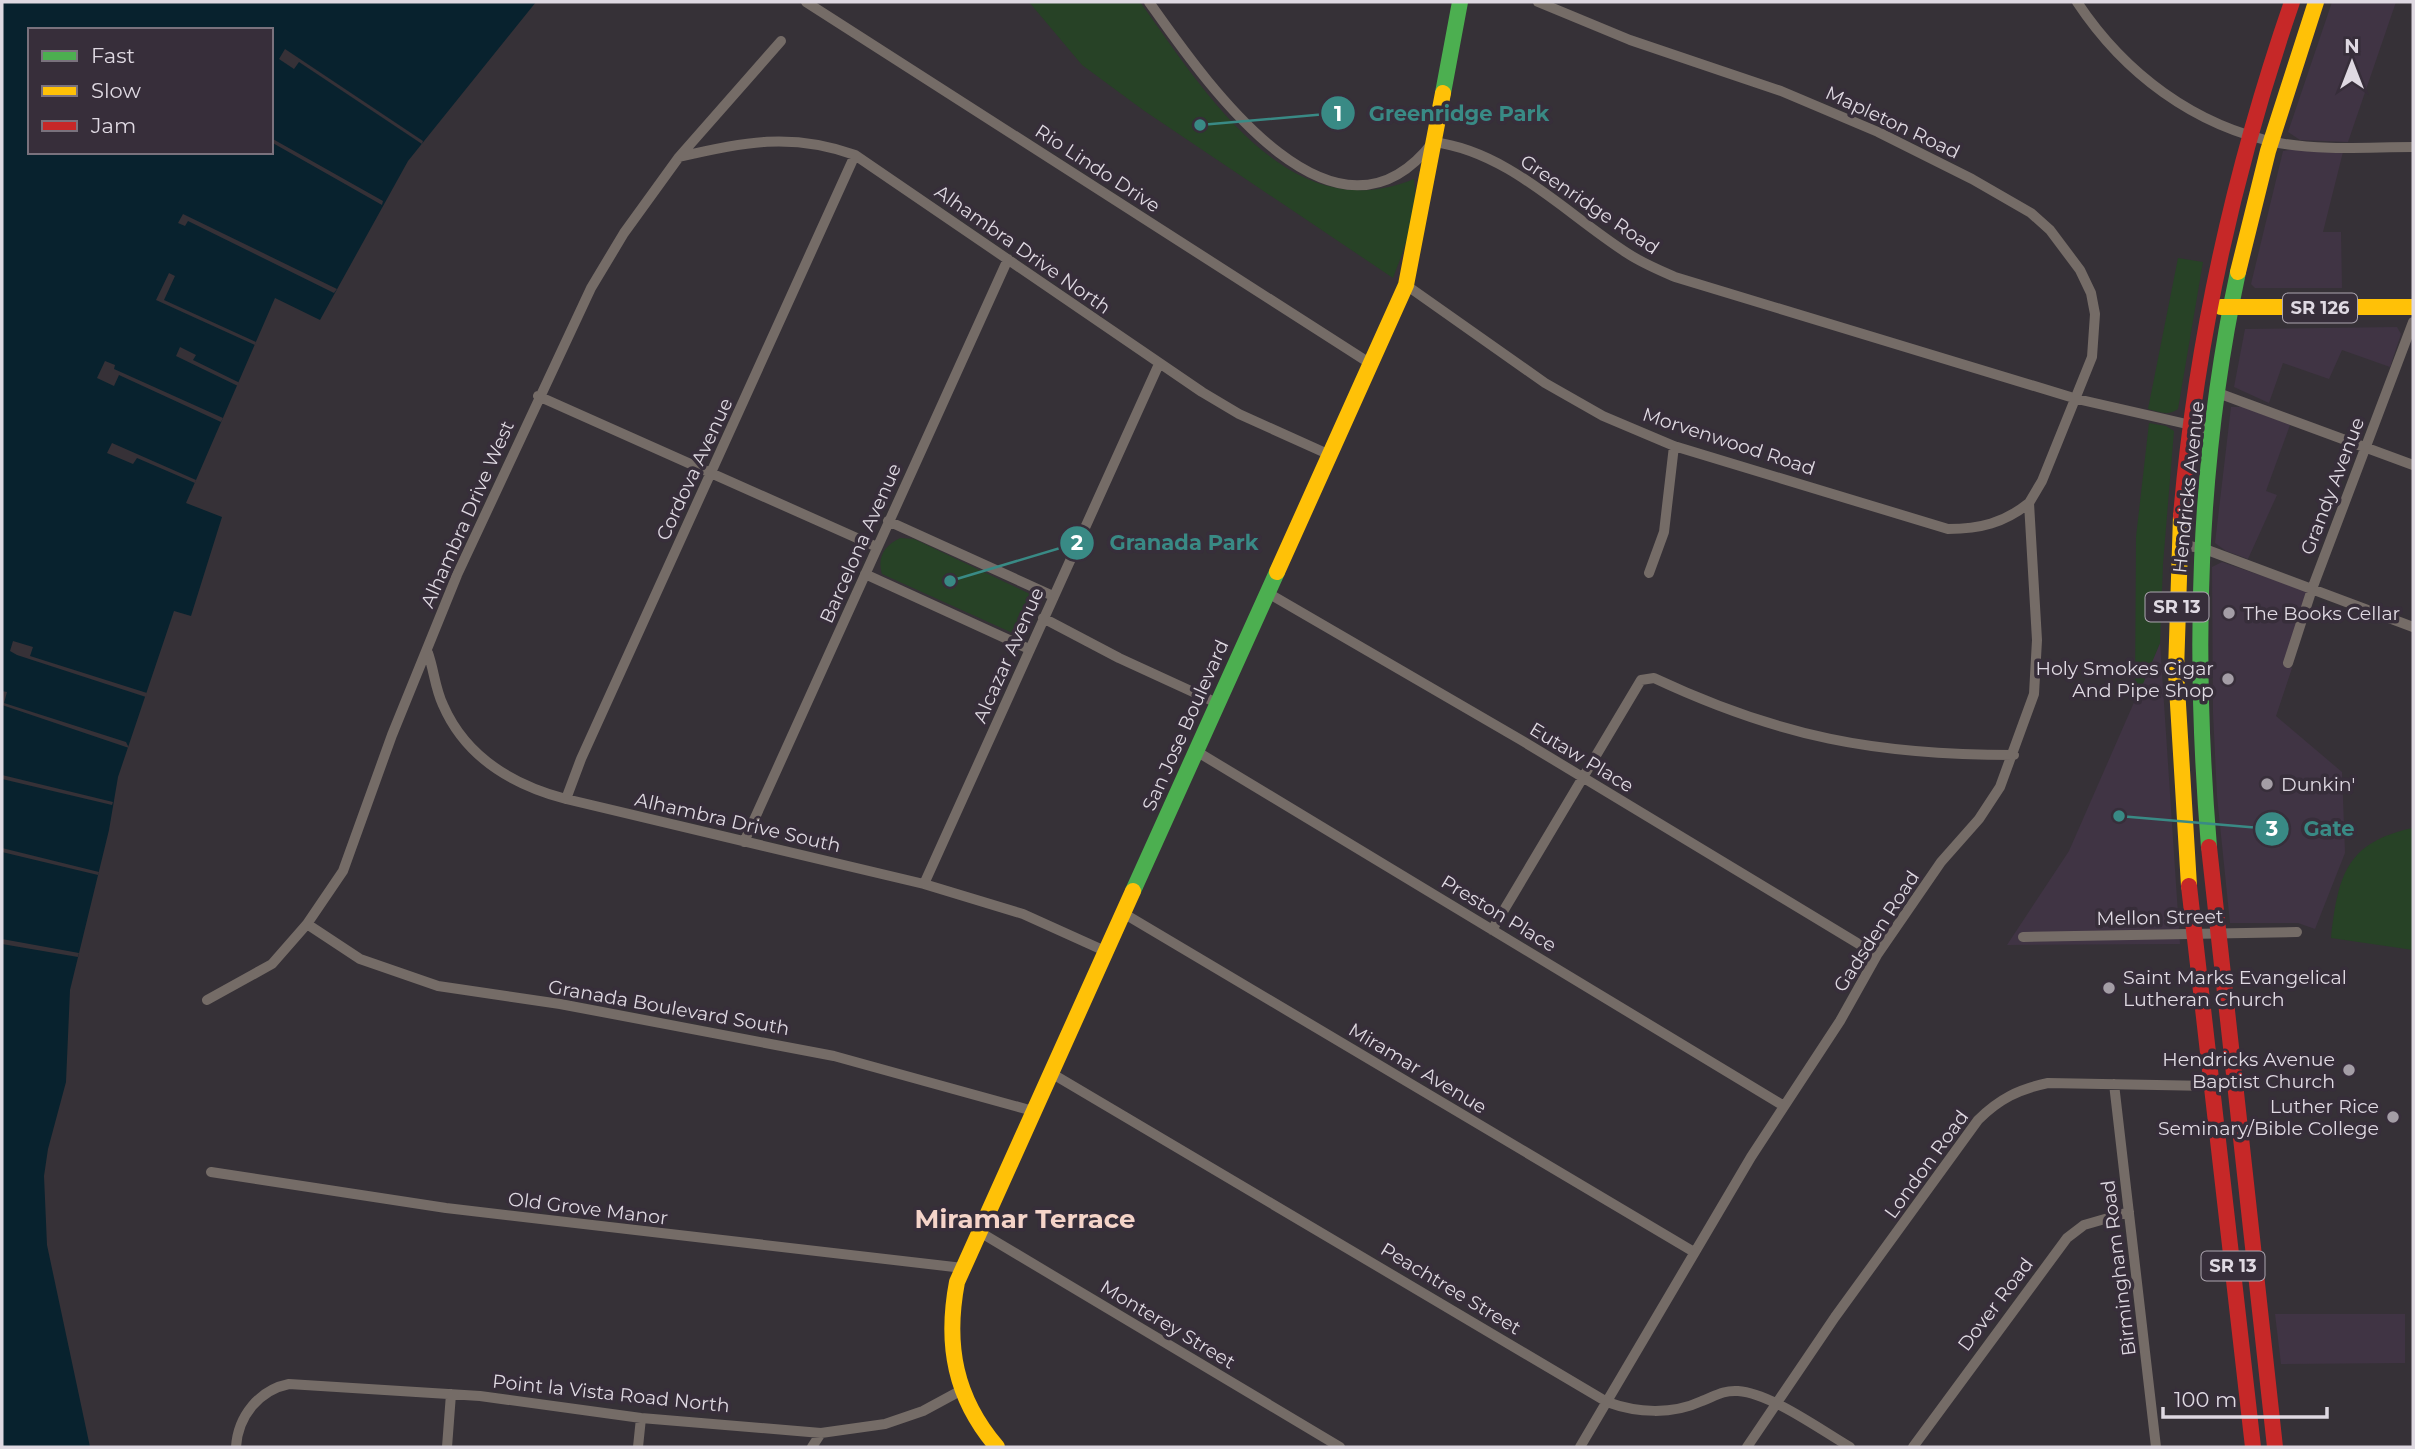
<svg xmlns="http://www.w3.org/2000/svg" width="2415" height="1449" font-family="Montserrat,sans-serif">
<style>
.built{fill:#403444}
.green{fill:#274226}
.water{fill:#08222e;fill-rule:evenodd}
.pier{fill:#363137}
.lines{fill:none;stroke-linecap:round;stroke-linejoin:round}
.street{stroke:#756c67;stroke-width:10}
.fast{stroke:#4caf50;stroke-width:16}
.slow{stroke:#ffc107;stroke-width:16}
.jam{stroke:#c62828;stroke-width:16}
.poi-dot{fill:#a49ea6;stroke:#372e3a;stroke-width:2.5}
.labels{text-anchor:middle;stroke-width:7;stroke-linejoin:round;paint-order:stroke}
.shield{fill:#372e3a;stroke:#ada6b0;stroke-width:2}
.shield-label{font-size:18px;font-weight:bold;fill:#dfd9e2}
.street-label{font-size:19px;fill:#dfd9e2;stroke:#372e3a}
.poi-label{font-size:19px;fill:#dfd9e2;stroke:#372e3a;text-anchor:start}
.district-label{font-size:26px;font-weight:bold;fill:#f5d4c9;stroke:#372e3a}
.leader{fill:none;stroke:#398a85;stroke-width:2.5}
.callout-dot{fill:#398a85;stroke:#372e3a;stroke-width:2.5}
.mark-label{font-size:21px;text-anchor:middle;font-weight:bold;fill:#fff}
.callout-label{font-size:21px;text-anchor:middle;font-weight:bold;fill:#398a85;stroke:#372e3a;stroke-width:7;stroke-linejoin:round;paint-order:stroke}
</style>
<rect width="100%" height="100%" fill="#363137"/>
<path class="built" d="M2332 2H2396L2348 142 2300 140 2288 132Z
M2297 149 2343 152 2323 232H2341L2342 288H2255L2251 284 2283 151Z
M2397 327 2401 334 2390 367 2342 350 2329 379 2283 363 2269 403 2234 387 2245 329Z
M2231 407H2243L2290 425 2266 491 2277 495 2248 559 2226 551 2215 543Z
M2222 562 2309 592 2286 665 2292 668 2276 716 2342 772 2345 853 2315 929 2298 923H2230L2217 796 2213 713 2212 567Z
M2160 643 2180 944 2007 945 2069 851Z
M2275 1314H2405V1363L2281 1364Z"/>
<path class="green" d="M1029 2H1140C1202 87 1287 232 1414 179 1420 211 1404 249 1393 278L1143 110 1082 65Z
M2178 258 2203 262 2178 409C2169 416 2158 412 2148 409Z
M2149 423 2166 426 2174 431 2163 564 2160 643 2135 703 2136 537Z
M900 538 914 539 1030 594C1039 613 1037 627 1017 635L882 574C877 557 884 546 900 538Z
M2413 828V950L2331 938C2338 876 2346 842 2413 828Z"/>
<path class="water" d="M2 2H536L408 161 320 320 275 298 186 503 222 517 191 616 174 611 118 777 109 830 70 990 66 1082 48 1149 44 1176 47 1245 90 1447H2ZM30 30H271V152H30Z"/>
<path class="pier" d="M285 49 423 141 422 144 299 62 294 69 279 59Z
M271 138 383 201 382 205 271 142Z
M183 214 337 289 334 293 188 221 185 226 178 223Z
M169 273 175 276 164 300 256 342 255 345 156 300Z
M180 347 196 355 193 360 240 383 238 386 176 356Z
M105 361 115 365 114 369 223 418 221 422 119 375 114 386 97 378Z
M112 443 196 480 195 483 137 458 133 464 107 453Z
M13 641 33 647 30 656 147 693 146 697 17 655 10 651Z
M2 691 7 692 4 703 126 742 129 748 2 705Z
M2 775 113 802 112 805 2 779Z
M2 848 99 872 98 875 2 852Z
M2 939 79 953 78 957 2 944Z"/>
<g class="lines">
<path class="street" d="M806 2 1371 364
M1149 2C1203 78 1334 271 1433 142 1508 151 1566 214 1627 253 1642 263 1659 270 1675 277L2077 399 2213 430
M1538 2 1630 40 1781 91 1878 132 1972 179 2031 213 2050 230 2080 270 2091 293 2095 314 2092 357 2042 481 2029 503 2037 640 2034 694 2000 787 1979 819 1941 862 1877 955 1840 1021 1751 1157 1580 1447
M2077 2C2124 73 2194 126 2279 143 2323 151 2369 147 2413 147
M679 157C742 142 792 132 855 155L1202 392 1239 414 1330 455
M1406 285 1545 383 1603 416 1674 446 1948 529C1980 529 2004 523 2029 503
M2218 393 2413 465
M538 396 877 547
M888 521 1053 596
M2180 545 2202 548 2413 627
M1649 573 1664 532 1674 446
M865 574 1029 649
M1268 593 1521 740 1877 955
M1043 618 1119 658 1217 703
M428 653C434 670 435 688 443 705 466 758 513 785 566 799L924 884 1023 914 1105 951
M2288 663 2312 589 2413 322
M1196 751 1784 1106
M566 799 581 759 855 155
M744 842 1008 259
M924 884 1159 364
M1123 913 1694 1252
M307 924 360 959 438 986 560 1004 834 1056 1033 1111
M1492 930 1641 680 1654 678C1780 737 1875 755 2014 755
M2023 937 2297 932
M207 1000 272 964 307 924 343 871 392 735 457 575 591 288 624 233 679 157 781 41
M1051 1073 1607 1402C1637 1413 1672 1415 1702 1401 1715 1396 1723 1390 1738 1391 1770 1393 1821 1430 1850 1447
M2114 1084 2156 1447
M211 1172 446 1208 963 1268
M978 1231 1340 1447
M236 1447C238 1416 259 1390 289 1384L480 1396 641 1418 821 1433 885 1424 923 1411 960 1391
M447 1447 451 1394
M638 1447 641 1418
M812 1447 821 1433
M1747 1447 1835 1317 1978 1120C1999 1099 2019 1089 2048 1083L2211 1086 2235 1082
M1913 1447 2067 1238 2084 1225 2129 1212"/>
<path class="fast" d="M1443 93 1460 2
M2209 847C2193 653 2197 463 2238 272
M1133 891 1277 572"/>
<path class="slow" d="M2238 272 2268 151 2316 2
M2221 307H2413
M2181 516 2176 671 2189 886
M1277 572 1406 285 1443 93
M997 1447C955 1398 945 1345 957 1282L1133 891"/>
<path class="jam" d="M2181 516C2196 339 2234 170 2292 2
M2209 847 2275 1447
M2189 886 2253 1447"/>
</g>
<g class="poi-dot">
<circle cx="2229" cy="613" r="7"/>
<circle cx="2228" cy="679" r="7"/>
<circle cx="2267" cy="784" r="7"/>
<circle cx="2109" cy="988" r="7"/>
<circle cx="2349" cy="1070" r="7"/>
<circle cx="2393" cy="1117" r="7"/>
</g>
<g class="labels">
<g class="shield">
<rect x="2283" y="293.5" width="74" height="29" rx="5"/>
<rect x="2145.5" y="592.5" width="63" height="29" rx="5"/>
<rect x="2201.5" y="1251.5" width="63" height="29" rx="5"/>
</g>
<g class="shield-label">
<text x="2320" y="314">SR 126</text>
<text x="2177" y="613">SR 13</text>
<text x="2233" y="1272">SR 13</text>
</g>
<g class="street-label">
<text transform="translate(1893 122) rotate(25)" y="7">Mapleton Road</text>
<text transform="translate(1098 168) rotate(33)" y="7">Rio Lindo Drive</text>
<text transform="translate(1590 204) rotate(34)" y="7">Greenridge Road</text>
<text transform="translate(1023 249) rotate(35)" y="7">Alhambra Drive North</text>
<text transform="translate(1729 441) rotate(18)" y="7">Morvenwood Road</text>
<text transform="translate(694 469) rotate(-65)" y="7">Cordova Avenue</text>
<text transform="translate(2332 486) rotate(-69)" y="7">Grandy Avenue</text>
<text transform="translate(2188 487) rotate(-84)" y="7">Hendricks Avenue</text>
<text transform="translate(467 514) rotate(-66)" y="7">Alhambra Drive West</text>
<text transform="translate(860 543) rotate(-66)" y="7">Barcelona Avenue</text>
<text transform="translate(1008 655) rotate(-66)" y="7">Alcazar Avenue</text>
<text transform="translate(1185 725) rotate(-66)" y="7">San Jose Boulevard</text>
<text transform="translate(1582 757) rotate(31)" y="7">Eutaw Place</text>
<text transform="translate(738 822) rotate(13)" y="7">Alhambra Drive South</text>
<text transform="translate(1499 913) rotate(31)" y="7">Preston Place</text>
<text transform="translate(2160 917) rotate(-1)" y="7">Mellon Street</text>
<text transform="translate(1876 931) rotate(-57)" y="7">Gadsden Road</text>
<text transform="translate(669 1007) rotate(10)" y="7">Granada Boulevard South</text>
<text transform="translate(1418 1068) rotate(31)" y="7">Miramar Avenue</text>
<text transform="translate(1926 1164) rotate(-54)" y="7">London Road</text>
<text transform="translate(588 1208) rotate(7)" y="7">Old Grove Manor</text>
<text transform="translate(2118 1268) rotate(-97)" y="7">Birmingham Road</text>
<text transform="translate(1451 1288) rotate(31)" y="7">Peachtree Street</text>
<text transform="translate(1995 1304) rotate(-53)" y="7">Dover Road</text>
<text transform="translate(1168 1324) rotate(31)" y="7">Monterey Street</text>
<text transform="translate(611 1393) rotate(6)" y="7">Point la Vista Road North</text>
</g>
<g class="poi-label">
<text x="2243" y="620">The Books Cellar</text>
<text x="2214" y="675" text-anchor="end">Holy Smokes Cigar<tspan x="2214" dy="22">And Pipe Shop</tspan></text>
<text x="2281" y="791">Dunkin'</text>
<text x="2123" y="984">Saint Marks Evangelical<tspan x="2123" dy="22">Lutheran Church</tspan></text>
<text x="2335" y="1066" text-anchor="end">Hendricks Avenue<tspan x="2335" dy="22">Baptist Church</tspan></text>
<text x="2379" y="1113" text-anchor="end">Luther Rice<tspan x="2379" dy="22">Seminary/Bible College</tspan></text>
</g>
<g class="district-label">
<text x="1025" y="1228">Miramar Terrace</text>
</g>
</g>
<path class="leader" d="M1200 125L1338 113M950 581L1077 543M2119 816L2272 829"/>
<g class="callout-dot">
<circle cx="1200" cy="125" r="7"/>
<circle cx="950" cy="581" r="7"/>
<circle cx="2119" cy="816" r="7"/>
<circle cx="1338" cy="113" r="18"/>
<circle cx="1077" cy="543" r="18"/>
<circle cx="2272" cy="829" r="18"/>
</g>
<g class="mark-label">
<text x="1338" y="121">1</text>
<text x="1077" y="550">2</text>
<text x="2272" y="836">3</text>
</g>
<g class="callout-label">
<text x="1459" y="121">Greenridge Park</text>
<text x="1184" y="550">Granada Park</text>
<text x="2329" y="836">Gate</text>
</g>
<rect width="2415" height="1449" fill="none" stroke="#dfd9e2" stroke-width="7"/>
<rect x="28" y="28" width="245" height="126" fill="#372e3a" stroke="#7a727d" stroke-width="2"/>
<rect x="42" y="51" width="35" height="10" fill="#4caf50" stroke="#7a727d" stroke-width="2"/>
<text x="91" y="63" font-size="21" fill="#dfd9e2">Fast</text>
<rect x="42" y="86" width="35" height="10" fill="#ffc107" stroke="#7a727d" stroke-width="2"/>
<text x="91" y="98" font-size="21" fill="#dfd9e2">Slow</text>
<rect x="42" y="121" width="35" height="10" fill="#c62828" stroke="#7a727d" stroke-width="2"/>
<text x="91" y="133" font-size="21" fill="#dfd9e2">Jam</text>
<g transform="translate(2352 63)" stroke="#372e3a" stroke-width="5" paint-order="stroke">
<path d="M0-5L12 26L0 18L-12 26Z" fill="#dfd9e2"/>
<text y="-10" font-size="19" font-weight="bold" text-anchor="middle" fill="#dfd9e2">N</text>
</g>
<path d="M2163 1407v10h164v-10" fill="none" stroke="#dfd9e2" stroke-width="3.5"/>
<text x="2174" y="1407" font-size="21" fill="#dfd9e2" stroke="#372e3a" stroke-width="5" paint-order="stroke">100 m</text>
</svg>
